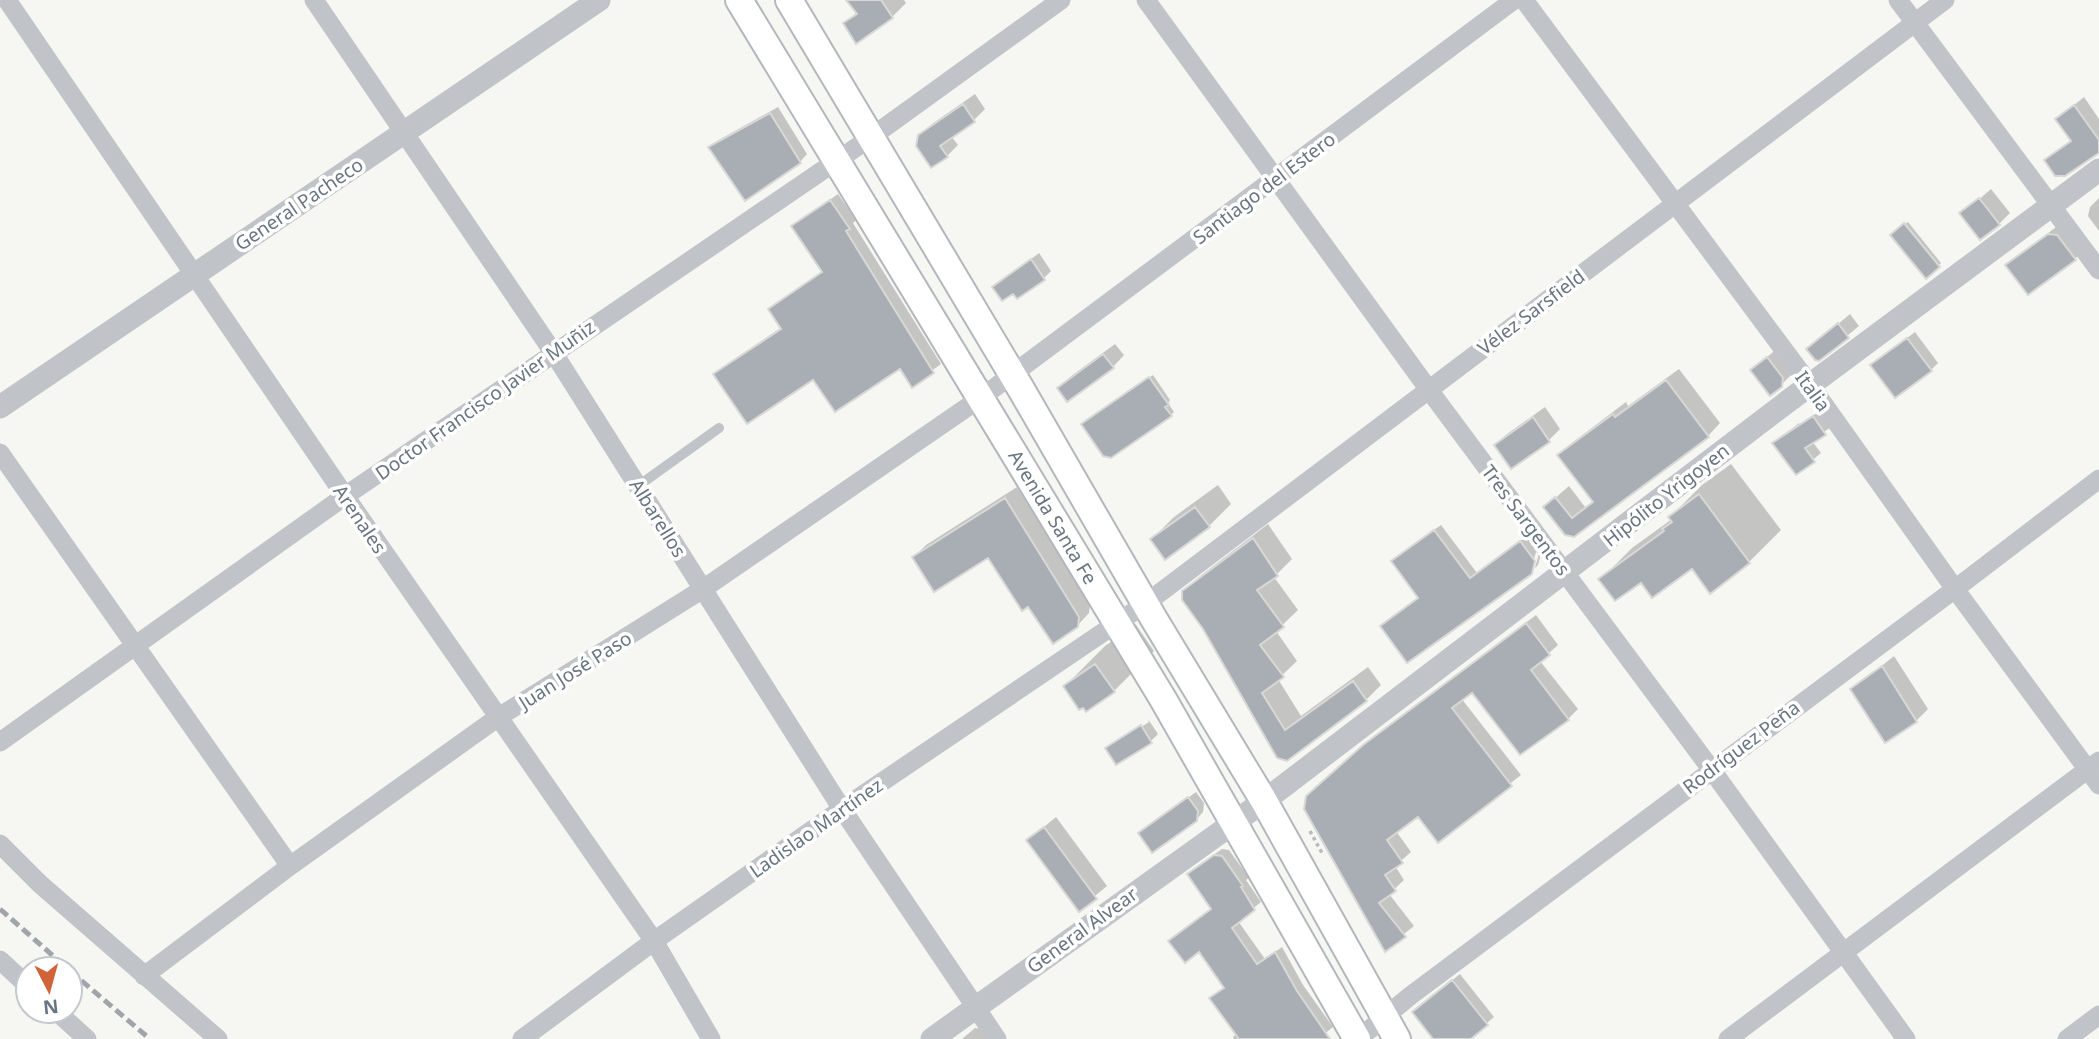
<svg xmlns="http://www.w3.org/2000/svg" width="2099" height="1039" font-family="'Noto Sans',sans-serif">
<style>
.shadow{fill:#0003}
.building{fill:#a8aeb3;stroke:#d8d8d6;stroke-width:2}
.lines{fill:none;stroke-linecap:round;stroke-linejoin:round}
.secondary-casing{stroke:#b3b7bb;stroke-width:30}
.path{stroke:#b8bbbd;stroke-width:3.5;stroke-dasharray:3.5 3.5;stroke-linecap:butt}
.service{stroke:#c0c3c7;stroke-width:10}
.minor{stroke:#c0c3c7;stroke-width:19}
.tertiary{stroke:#c0c3c7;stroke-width:23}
.secondary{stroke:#fff;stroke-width:26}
.rail{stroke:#a0a5aa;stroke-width:5;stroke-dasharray:10 5;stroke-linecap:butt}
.labels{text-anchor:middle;stroke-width:7;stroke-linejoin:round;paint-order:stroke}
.street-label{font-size:19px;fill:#687581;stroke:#fff}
</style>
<rect width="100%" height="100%" fill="#f6f6f3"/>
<path class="shadow" d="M848 0H904L906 3 892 17 846 24 857 12Z
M975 94 985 109 974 120 951 136 958 145 947 156 920 136 932 124Z
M2084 97 2099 119V151L2047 160 2072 140 2057 119Z
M778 107 807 154 800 162 710 148 717 141Z
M1991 189 2010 213 1999 224 1962 214Z
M838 194 856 220 853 223 941 364 912 385 900 367 813 377 715 375 723 367 782 327 770 309 824 270 793 226Z
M2099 198V231L2088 216 2090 207Z
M1908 222 1941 263 1938 266 1895 232Z
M2056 227 2082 251 2075 259 2008 265Z
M1039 253 1051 271 1044 278 1017 297 1013 292 994 287Z
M1850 314 1859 326 1819 359 1808 349Z
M1915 332 1938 363 1931 370 1872 365Z
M1115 344 1124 355 1113 367 1059 388 1070 377Z
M1779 347 1793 373 1781 385 1752 370Z
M1679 369 1720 423 1708 436 1574 536 1545 507 1569 486 1585 507 1594 501 1560 455 1572 443 1626 402 1628 406Z
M1153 375 1170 400 1168 403 1174 412 1171 415 1086 422Z
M1545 407 1560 429 1549 440 1512 467 1496 445 1507 434Z
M1821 410 1832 426 1812 441 1821 453 1797 473 1774 443 1799 423 1800 425Z
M1731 464 1781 530 1749 562 1710 591 1692 567 1641 580 1601 579 1632 548 1672 519 1670 517 1702 485Z
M1218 485 1231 504 1209 526 1152 539 1174 517Z
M1017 487 1090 604 1089 613 1077 626 1028 604 989 556 914 557 926 545Z
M1268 524 1292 559 1274 577 1298 610 1276 631 1297 661 1278 679 1301 716 1368 667 1381 685 1366 700 1287 759 1184 592 1199 577Z
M1441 525 1477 573 1527 536 1541 554 1538 565 1535 568 1539 553 1536 552 1530 573 1420 597 1399 555Z
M1536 615 1558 645 1540 661 1578 709 1568 719 1521 752 1472 690 1461 698 1521 775 1438 841 1418 815 1396 831 1411 852 1395 866 1404 880 1389 894 1414 926 1385 949 1318 787 1374 736Z
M1136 625 1154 651 1114 691 1083 705 1065 686 1105 646Z
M1894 656 1928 709 1916 721 1886 741 1852 690Z
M1148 719 1158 734 1151 741 1107 748 1113 742V745L1149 722Z
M1196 792 1204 803 1203 812 1196 820 1140 833Z
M1056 817 1107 886 1079 909 1028 840Z
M1222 849 1229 850 1249 878 1246 880 1261 902 1238 921 1265 959 1282 947 1303 985 1333 1027 1318 1039H1234L1233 1037 1237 1033 1212 998 1225 987 1199 950 1170 941 1213 908 1195 868Z
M1460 974 1494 1017 1468 1039H1436L1421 1005Z
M975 1028 988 1030 995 1039H962Z"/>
<path class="building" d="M846 0H881L893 18 856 44 843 23 857 14Z
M963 104 975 122 940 146 948 157 931 168 916 146 918 135Z
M2074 105 2099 140V153L2065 176H2055L2044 160 2071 141 2055 119Z
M770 113 801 163 745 201 708 147Z
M1979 198 2000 225 1980 240 1959 213Z
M830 200 850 229 846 231 934 373 912 388 900 369 835 412 813 380 747 424 713 374 781 329 768 309 822 272 791 226Z
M1904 223 1940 267 1926 279 1890 235Z
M2048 234 2057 235 2076 260 2028 295 2005 265Z
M1031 259 1045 280 1017 299 1013 294 1002 301 992 287Z
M1838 323 1849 338 1819 361 1815 360 1806 349Z
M1907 338 1932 371 1895 398 1870 365Z
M1103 354 1114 368 1067 402 1057 388Z
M1767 357 1783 378 1782 387 1770 396 1750 370Z
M1149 377 1169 405 1165 407 1172 416 1111 458 1103 456 1081 424Z
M1666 380 1709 437 1574 537 1565 535 1543 507 1555 497 1572 518 1593 502 1557 455 1613 414 1615 417Z
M1813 416 1826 435 1805 448 1815 462 1796 475 1772 443Z
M1533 417 1550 442 1511 469 1494 445Z
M1699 494 1750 563 1710 594 1692 569 1652 598 1641 583 1615 601 1598 579 1664 531 1662 529 1672 522 1668 517Z
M1005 498 1079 617 1078 627 1053 644 1028 607 1022 611 988 558 934 592 912 557Z
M1195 507 1210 527 1165 560 1150 539Z
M1434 530 1470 578 1520 541 1535 561 1532 574 1407 663 1380 626 1418 598 1391 561Z
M1253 538 1278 576 1257 590 1284 627 1260 645 1284 677 1262 693 1285 730 1353 681 1367 701 1287 761 1277 758 1203 629 1182 600V591Z
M1526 623 1550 655 1531 670 1569 720 1520 755 1472 693 1452 708 1512 786 1438 843 1418 817 1387 840 1403 863 1385 875 1396 891 1379 903 1406 937 1385 952 1304 809 1306 796 1363 745Z
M1095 664 1115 692 1086 712 1083 708 1079 710 1063 686Z
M1882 666 1917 722 1885 743 1850 689Z
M1141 725 1152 743 1116 765 1105 748Z
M1188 797 1198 811 1197 821 1152 853 1138 833Z
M1044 827 1097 899 1079 912 1026 840Z
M1214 855 1222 856 1243 886 1241 887 1255 910 1232 928 1257 964 1275 952 1297 991 1330 1039H1239L1209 998 1224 988 1199 952 1185 963 1168 941 1211 909 1187 874Z
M1452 980 1488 1025 1471 1039H1433L1412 1012Z"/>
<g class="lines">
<defs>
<path id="secondary" d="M739 0 1163 699 1357 1039
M789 0 1021 389 1154 619 1264 801 1397 1039"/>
</defs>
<use href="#secondary" class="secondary-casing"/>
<path class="path" d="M1310 831 1322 853"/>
<path class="service" d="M638 486 719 428"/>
<path class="minor" d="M7 0 345 496 654 941 711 1039
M314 0 553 352 842 809 997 1039
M1146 0 1429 390 1711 769 1906 1039
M1524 0 1810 385 1955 589 2099 785
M1898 0 2099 270
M0 453 290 866
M0 742 345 496 870 138 1061 0
M0 844 40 884 218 1039
M0 960 28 986
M144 976 290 866 497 718 703 589 982 397 1514 0
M56 1011 87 1039
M522 1039 654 941 842 809 1145 604 1945 0
M1358 1039 1410 996 1955 589 2099 479
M1728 1039 2099 761
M2067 1039 2099 1015"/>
<path class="tertiary" d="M0 407 599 0
M932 1039 1264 801 1787 402 2099 170"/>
<use href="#secondary" class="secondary"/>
<path class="rail" d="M0 909 68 969
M70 971 150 1039"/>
</g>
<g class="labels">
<g class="street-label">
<text transform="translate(1264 188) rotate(-37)" y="7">Santiago del Estero</text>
<text transform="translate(299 204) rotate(-34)" y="7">General Pacheco</text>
<text transform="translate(1531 312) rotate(-37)" y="7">Vélez Sarsfield</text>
<text transform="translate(1813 391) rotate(54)" y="7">Italia</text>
<text transform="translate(485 400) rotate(-35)" y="7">Doctor Francisco Javier Muñiz</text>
<text transform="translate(1666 495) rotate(-38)" y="7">Hipólito Yrigoyen</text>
<text transform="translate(1053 517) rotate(59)" y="7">Avenida Santa Fe</text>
<text transform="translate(658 518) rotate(58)" y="7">Albarellos</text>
<text transform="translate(360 519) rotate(56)" y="7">Arenales</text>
<text transform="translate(1526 520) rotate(53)" y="7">Tres Sargentos</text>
<text transform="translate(575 670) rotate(-32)" y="7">Juan José Paso</text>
<text transform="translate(1741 747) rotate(-37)" y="7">Rodríguez Peña</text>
<text transform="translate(816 828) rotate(-35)" y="7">Ladislao Martínez</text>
<text transform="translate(1082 930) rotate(-36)" y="7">General Alvear</text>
</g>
</g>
<g transform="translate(49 990) rotate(174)"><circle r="33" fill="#ffffff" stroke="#c3c8cd" stroke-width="2"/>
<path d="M0-5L12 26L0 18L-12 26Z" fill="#d16339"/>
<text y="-10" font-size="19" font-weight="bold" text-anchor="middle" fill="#687581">N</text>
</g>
</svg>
